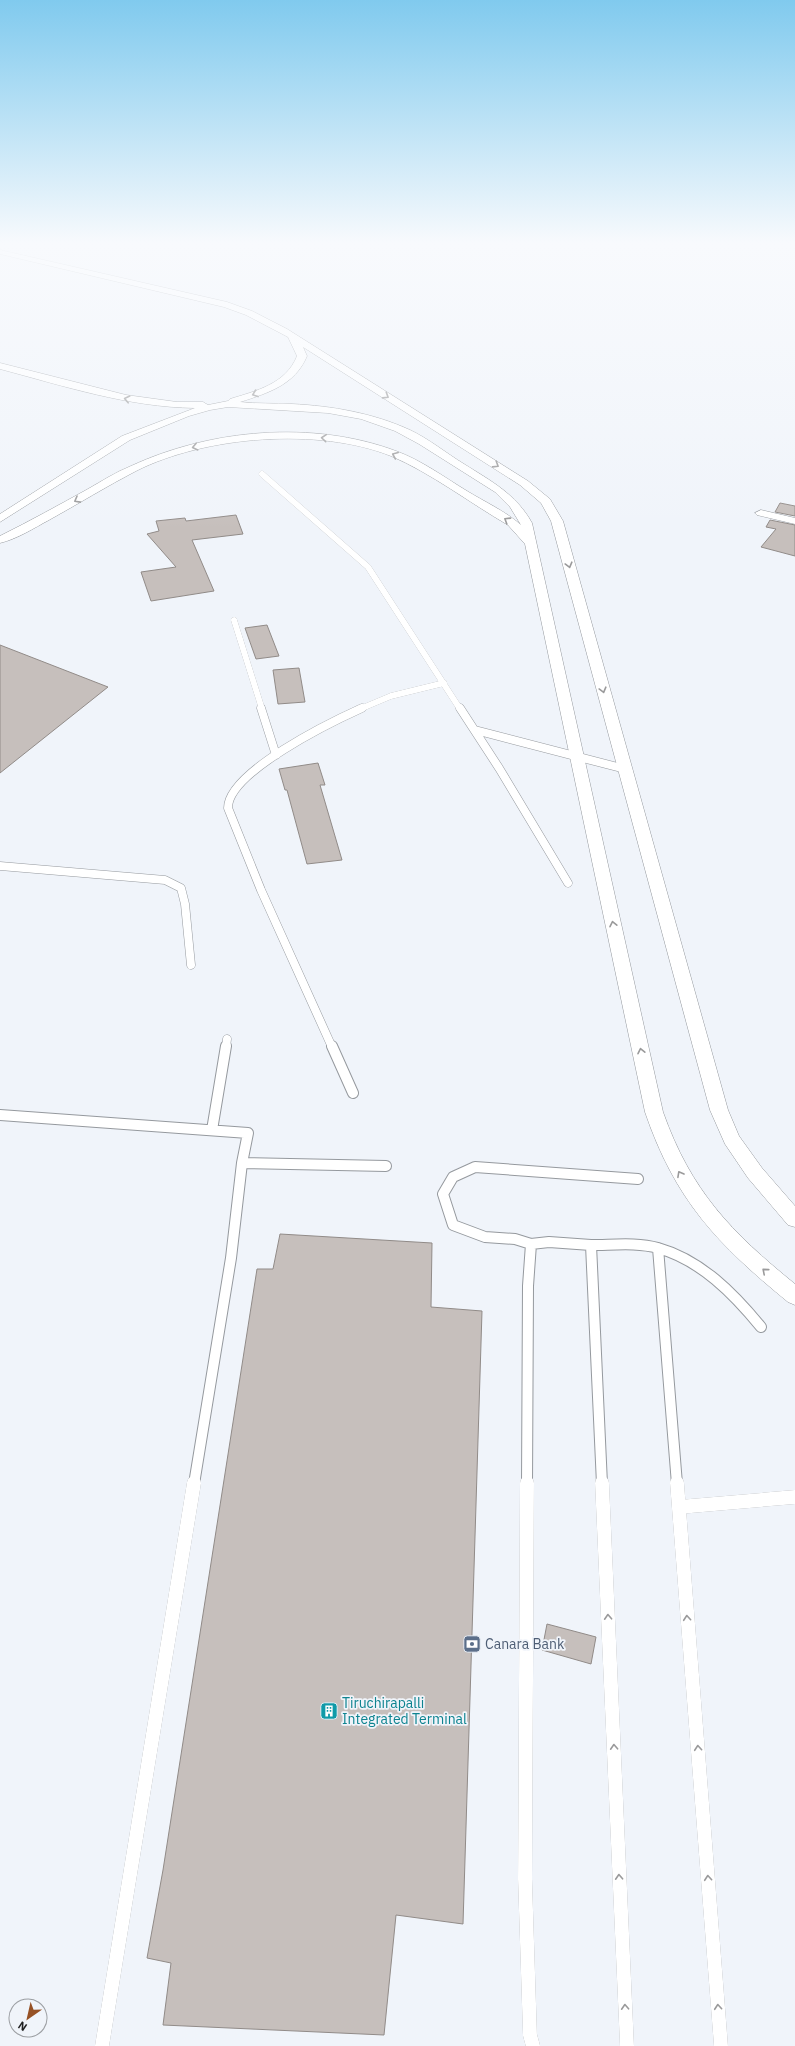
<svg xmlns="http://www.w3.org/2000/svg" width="795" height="2046" font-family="'IBM Plex Sans',sans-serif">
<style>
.building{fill:#c6bfbc;stroke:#918b88}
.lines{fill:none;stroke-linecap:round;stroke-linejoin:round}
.service-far3-casing{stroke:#95999e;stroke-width:6}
.service-far2-casing{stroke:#95999e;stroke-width:9}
.service-far1-casing{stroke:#95999e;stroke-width:12}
.service-casing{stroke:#95999e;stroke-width:14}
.minor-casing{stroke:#95999e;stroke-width:1}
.service-far3{stroke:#fff;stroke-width:6}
.service-far2{stroke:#fff;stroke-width:8}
.service-far1{stroke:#fff;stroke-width:10}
.service{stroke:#fff;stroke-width:14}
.minor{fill:#fff;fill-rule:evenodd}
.oneway{stroke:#9a9a9b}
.labels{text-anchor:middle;stroke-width:3.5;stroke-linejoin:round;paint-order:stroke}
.near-service-label{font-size:14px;fill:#4e5e75;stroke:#f0f4fa;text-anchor:start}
.near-culture-label{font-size:14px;fill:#0d838f;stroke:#f0f4fa;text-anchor:start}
</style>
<rect width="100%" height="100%" fill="#f0f4fa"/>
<path class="building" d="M780 503 795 506V516L775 512Z
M236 515 243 534 192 540 214 591 151 601 141 572 176 567 147 534 159 531 156 521 185 518 186 521Z
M770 520 795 525V556L761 547 776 529 766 527Z
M267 625 279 656 256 659 245 628Z
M0 645 108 687 0 773Z
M299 668 305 702 278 704 273 670Z
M318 763 325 785H320L342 860 307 864 287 790H285L279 769Z
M280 1234 432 1243 431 1307 482 1311 463 1924 396 1915 384 2035 163 2025 171 1963 147 1958 163 1870 257 1269H273Z
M547 1624 596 1637 591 1664 542 1650Z"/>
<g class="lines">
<defs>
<path id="service-far3" d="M262 474 368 567 460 709
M234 620 262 709
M360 709 391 696 444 683"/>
<path id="service-far2" d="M261 708 276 755
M460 708 499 768 568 883
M475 730 625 769
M0 866 165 880 181 888 185 904 191 965
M226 1047 227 1039
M332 1047 261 890 228 808C228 772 331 722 362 708"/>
<path id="service-far1" d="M332 1046 353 1093
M0 1115 248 1133 242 1163 231 1258 194 1484
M212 1130 226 1046
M242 1163 386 1166
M531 1244 515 1239 485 1237 453 1225 443 1194 453 1177 475 1167 638 1179
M658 1248 677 1484
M527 1484 528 1286 531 1244 549 1242 591 1245
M602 1484 591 1245C613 1245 637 1242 658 1248 701 1260 734 1294 761 1327"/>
<path id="service" d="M527 1483 525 1879 530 2035 533 2046
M602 1483 627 2046
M677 1483 721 2046
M679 1507 795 1497
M102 2046 194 1483"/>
<path id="minor" d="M0 250 227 302 252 311 287 329 528 481 550 499 563 521 728 1110 739 1136 762 1168 795 1206V1227L788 1225 748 1178 725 1144 710 1110 551 521 541 503 520 485 303 347 307 356C295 385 268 393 240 402 257 404 274 403 292 404 332 406 373 413 410 430 429 439 446 453 464 464 491 481 516 494 532 523L663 1112C691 1191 731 1232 795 1284V1305L788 1302C717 1244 675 1200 645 1112L525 544 508 525C470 503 431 473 391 456 319 427 205 436 136 471 107 486 78 504 49 520 34 528 17 539 0 543V536C30 521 59 505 88 489 102 481 116 472 131 466 211 429 313 420 396 451 421 460 444 477 467 491 485 502 505 511 521 525L510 507 495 492 419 444 395 431 361 419 328 413 228 407 210 410 189 416 130 440 0 522V514L122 436 195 408C128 407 64 386 0 369V363L126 395 177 402H203L208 405 228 401 230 399C256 391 286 384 297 356L288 337 246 315 224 307 0 254Z
M761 510 795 518V524L757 515 755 513Z"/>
</defs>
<use href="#service-far3" class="service-far3-casing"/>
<use href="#service-far2" class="service-far2-casing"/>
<use href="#service-far1" class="service-far1-casing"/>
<use href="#service" class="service-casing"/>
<use href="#minor" class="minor-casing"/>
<use href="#service-far3" class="service-far3"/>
<use href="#service-far2" class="service-far2"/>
<use href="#service-far1" class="service-far1"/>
<use href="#service" class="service"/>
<use href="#minor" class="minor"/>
</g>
<defs><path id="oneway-chevron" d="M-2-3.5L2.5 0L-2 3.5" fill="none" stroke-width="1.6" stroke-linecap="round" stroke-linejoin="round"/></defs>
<g class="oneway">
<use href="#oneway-chevron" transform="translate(255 394) rotate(160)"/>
<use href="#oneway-chevron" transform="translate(386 396) rotate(32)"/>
<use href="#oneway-chevron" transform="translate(127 399) rotate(-167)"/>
<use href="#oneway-chevron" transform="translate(324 438) rotate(-175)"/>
<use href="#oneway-chevron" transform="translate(195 447) rotate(167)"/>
<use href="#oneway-chevron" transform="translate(395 455) rotate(-157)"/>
<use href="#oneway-chevron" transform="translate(496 465) rotate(32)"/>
<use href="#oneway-chevron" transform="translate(77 500) rotate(151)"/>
<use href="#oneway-chevron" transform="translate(507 520) rotate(-148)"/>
<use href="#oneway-chevron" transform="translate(569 565) rotate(75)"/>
<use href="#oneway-chevron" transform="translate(603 690) rotate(75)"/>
<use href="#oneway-chevron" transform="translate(613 924) rotate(-102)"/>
<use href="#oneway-chevron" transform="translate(641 1051) rotate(-102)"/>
<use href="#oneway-chevron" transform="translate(680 1174) rotate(-119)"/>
<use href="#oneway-chevron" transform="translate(765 1271) rotate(-139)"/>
<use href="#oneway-chevron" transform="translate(608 1617) rotate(-93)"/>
<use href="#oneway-chevron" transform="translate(687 1618) rotate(-95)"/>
<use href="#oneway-chevron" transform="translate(614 1747) rotate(-93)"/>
<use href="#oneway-chevron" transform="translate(698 1748) rotate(-95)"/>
<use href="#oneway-chevron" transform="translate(619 1877) rotate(-93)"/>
<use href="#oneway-chevron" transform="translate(708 1878) rotate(-95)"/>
<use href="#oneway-chevron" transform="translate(625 2007) rotate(-93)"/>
<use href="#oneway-chevron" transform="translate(718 2007) rotate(-95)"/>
</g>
<linearGradient id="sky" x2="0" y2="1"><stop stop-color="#80caee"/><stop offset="0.46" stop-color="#f8fafd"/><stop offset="1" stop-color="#f8fafd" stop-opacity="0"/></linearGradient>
<rect width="795" height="528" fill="url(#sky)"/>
<defs>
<symbol id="bank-square" viewBox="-11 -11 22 22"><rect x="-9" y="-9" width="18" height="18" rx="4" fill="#5c6f8a" stroke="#f0f4fa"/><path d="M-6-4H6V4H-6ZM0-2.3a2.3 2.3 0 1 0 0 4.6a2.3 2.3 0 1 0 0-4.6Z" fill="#fff"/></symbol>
<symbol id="building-square" viewBox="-11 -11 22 22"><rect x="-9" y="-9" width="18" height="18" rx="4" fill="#0f9aa8" stroke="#f0f4fa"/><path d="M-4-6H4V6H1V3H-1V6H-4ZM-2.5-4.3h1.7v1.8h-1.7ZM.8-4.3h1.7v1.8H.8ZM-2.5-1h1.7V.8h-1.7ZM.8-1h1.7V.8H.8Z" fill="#fff"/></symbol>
</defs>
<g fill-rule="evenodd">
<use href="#bank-square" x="462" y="1634" width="20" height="20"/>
<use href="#building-square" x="319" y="1701" width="20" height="20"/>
</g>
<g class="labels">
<g class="near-service-label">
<text x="485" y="1649">Canara Bank</text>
</g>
<g class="near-culture-label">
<text x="342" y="1708">Tiruchirapalli<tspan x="342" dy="16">Integrated Terminal</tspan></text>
</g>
</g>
<g transform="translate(28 2018) rotate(214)"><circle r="19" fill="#f0f4fa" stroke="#9c9fa3"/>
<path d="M0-3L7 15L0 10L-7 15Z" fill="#965125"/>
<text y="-6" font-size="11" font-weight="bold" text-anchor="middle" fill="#1e1f21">N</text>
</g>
</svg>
